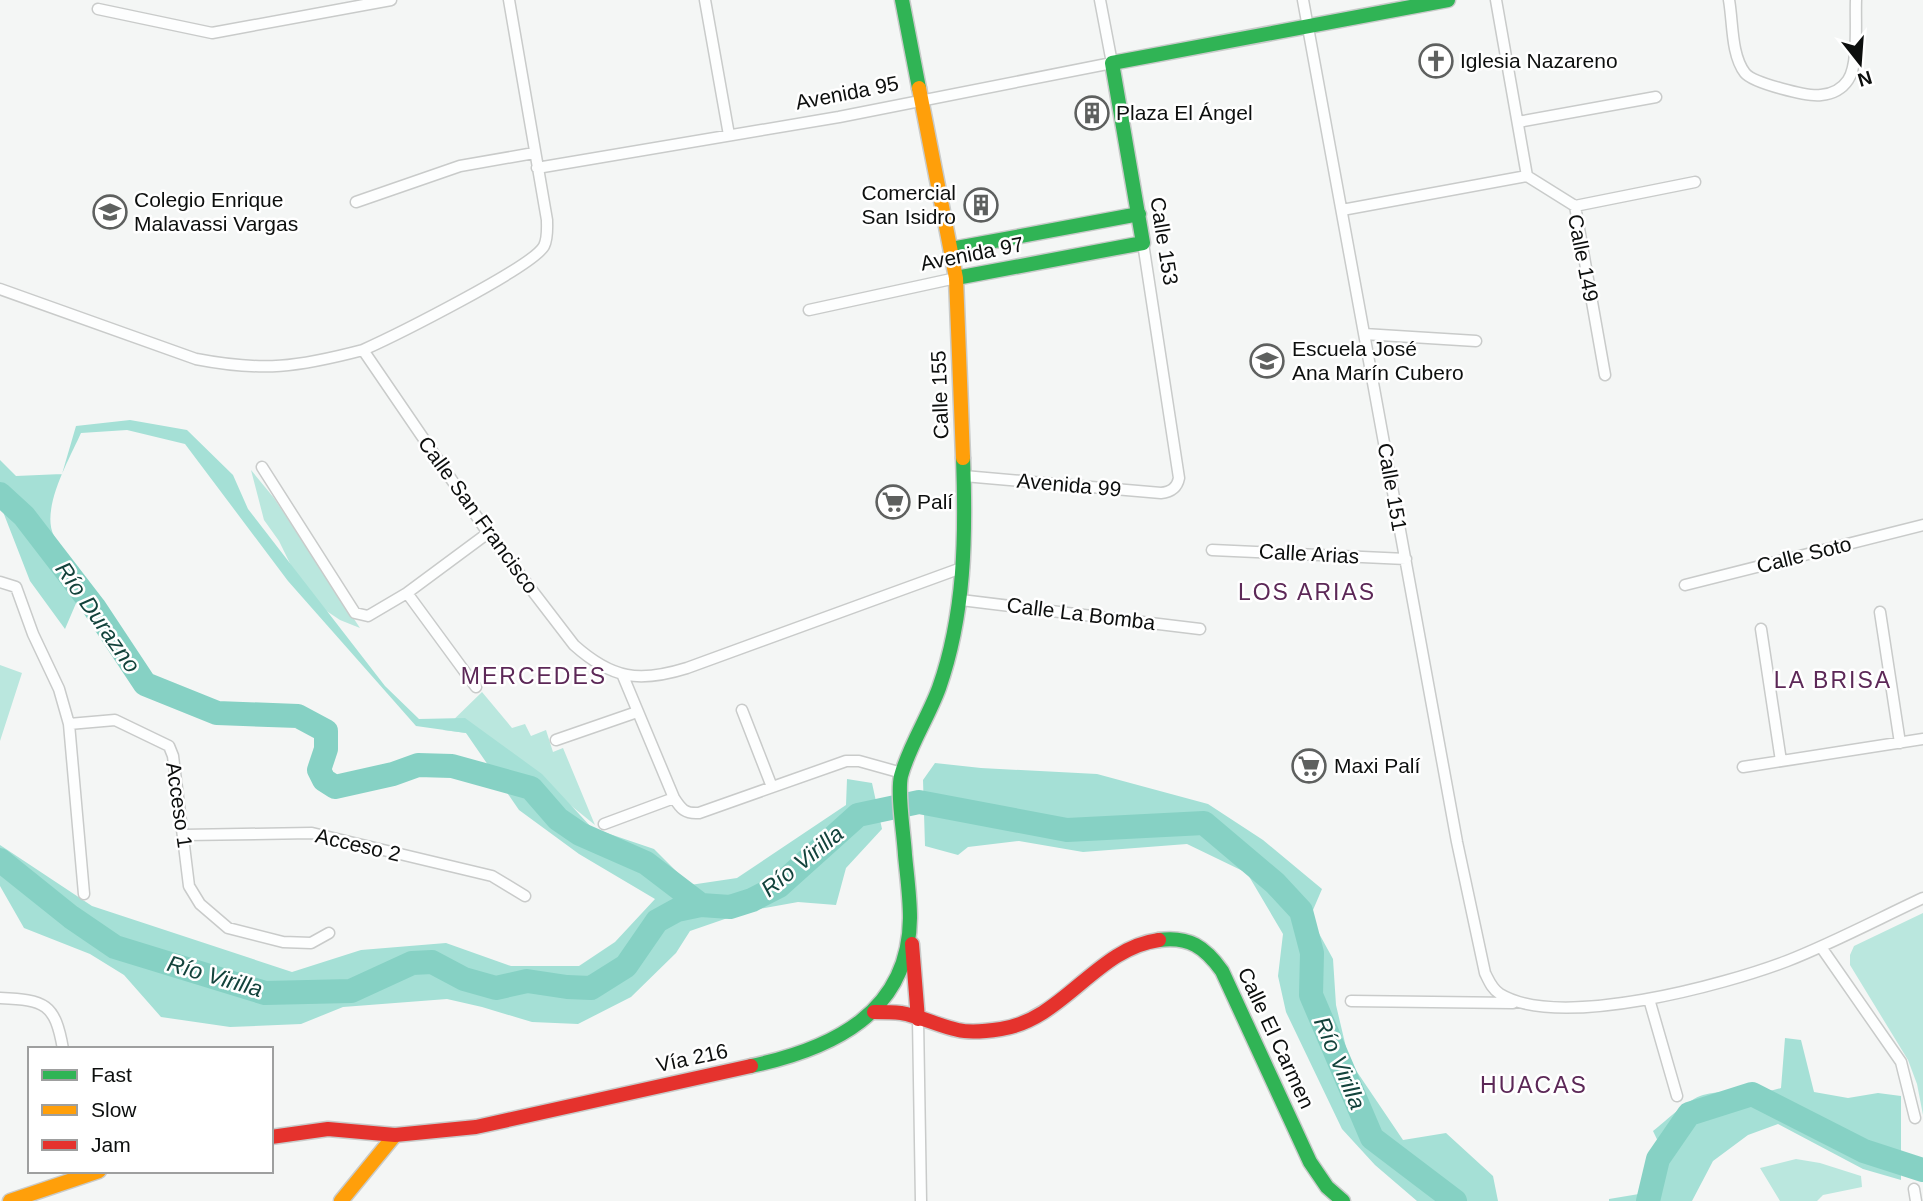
<svg xmlns="http://www.w3.org/2000/svg" width="1923" height="1201" font-family="Arial,sans-serif">
<style>
.green{fill:#bae7de}
.forest{fill:#a5e0d6}
.lines{fill:none;stroke-linecap:round;stroke-linejoin:round}
.river{stroke:#86d1c4;stroke-width:24}
.street-casing{stroke:#c9cbca;stroke-width:13}
.fast-casing{stroke:#c9cbca;stroke-width:17}
.slow-casing{stroke:#c9cbca;stroke-width:17}
.jam-casing{stroke:#c9cbca;stroke-width:17}
.street{stroke:#fdfefe;stroke-width:10}
.fast{stroke:#30b455;stroke-width:14}
.slow{stroke:#ff9f0a;stroke-width:14}
.jam{stroke:#e5322d;stroke-width:14}
.labels{text-anchor:middle;stroke-width:5;stroke-linejoin:round;paint-order:stroke}
.poi-label{font-size:21px;fill:#0d0f0e;stroke:#fff;text-anchor:start}
.street-label{font-size:21px;fill:#0d0f0e;stroke:#fff}
.neighbourhood-label{font-size:23px;letter-spacing:2px;fill:#5c2857;stroke:#fff}
.water-label{font-size:23px;font-style:italic;fill:#13433c;stroke:#fff}
</style>
<rect width="100%" height="100%" fill="#f4f6f5"/>
<path class="green" d="M251 470 274 498 360 628 340 620 307 598 279 541 264 520Z
M0 665 22 673 0 741Z
M482 692 512 728 525 724 531 736 546 730 553 752 563 748 595 825 538 779 466 733 443 730Z
M1923 913V1115L1917 1084 1908 1060 1850 965V955L1854 946Z
M1796 1159 1820 1163 1861 1176 1862 1187 1823 1195 1817 1201H1780L1760 1168Z"/>
<path class="forest" d="M130 420 187 430 233 475 248 509 385 686 419 719 465 718 542 774 592 828 654 849 690 885 737 878 846 805 847 779 872 783 882 829 846 868 836 905 798 902 748 911 690 931 676 953 631 997 578 1024 532 1022 482 1007 447 999 343 1007 301 1024 230 1027 161 1017 124 975 90 954 24 928 0 886V845L92 906 292 972 361 950 446 943 511 966H579L615 942 655 899 579 854 519 810 466 733 416 726 288 581 185 444 127 430 81 433C70 458 40 509 54 536 62 551 76 566 86 580L65 629 30 581 0 504V460L16 476 62 474 76 426Z
M935 763 981 768 1097 774 1208 804 1263 840 1322 889 1310 917 1333 959 1336 1005 1349 1060 1403 1140 1446 1133 1493 1176 1498 1201H1417L1375 1165 1342 1129 1286 1012 1278 976 1283 934 1247 873 1187 844 1083 852 1019 841 968 847 958 855 925 846 923 780Z
M1785 1038 1801 1040 1814 1092 1848 1098 1878 1093 1901 1096V1180L1863 1169 1778 1124 1748 1135 1713 1161 1692 1201H1609V1199L1639 1194 1651 1174 1666 1158 1653 1131C1666 1121 1688 1099 1703 1095 1728 1087 1757 1097 1781 1088Z"/>
<g class="lines">
<path class="river" d="M0 494 24 516 94 607 145 684 217 713 298 716 326 731V749L319 770 324 780 335 787 393 774 418 765 452 766 531 788 558 819 580 834 646 863 701 905
M0 860 71 917 115 947 265 993 351 991 412 963 432 962 464 979 496 988 527 981 567 987 591 988 626 966 657 921 677 910 701 905 730 907 752 900 779 886 858 815 919 802 1067 830 1204 823 1275 883 1301 911 1312 953 1311 995 1372 1138 1455 1201
M1648 1201 1658 1159 1689 1114 1752 1094 1864 1151 1923 1170"/>
<defs>
<path id="street" d="M705 0 729 135
M1303 0 1457 842 1485 973C1489 981 1492 989 1500 994 1560 1030 1724 985 1787 961 1833 943 1878 919 1923 898
M1496 0 1527 176 1575 206 1605 375
M1729 0C1733 22 1731 55 1745 73 1753 83 1808 97 1821 95 1832 94 1842 89 1848 80 1859 64 1855 20 1856 0
M98 9 212 33 391 0
M1518 122 1656 97
M537 168 839 117 1112 63 1100 0
M356 202 460 166 534 153
M1575 206 1695 182
M1342 210 1527 176
M0 289 196 359C263 372 298 367 363 350L488 533 574 645C612 679 639 683 687 668L964 567
M809 310 956 278
M1364 334 1476 341
M363 350C392 337 533 267 544 246 548 238 547 228 547 220L509 0
M262 467 355 613 368 616 407 593 488 533
M964 476 1161 493C1171 492 1177 488 1179 478L1143 243
M1212 550 1406 559
M0 582 16 587 33 634 59 689 69 724 115 720 169 746 173 756 189 886 200 904 228 928 283 942 311 943 329 933
M1685 585 1923 525
M407 593 476 687
M961 600 1200 629
M1880 612 1900 743
M1761 629 1781 761
M623 676 674 798C681 809 685 814 699 813L846 761H859L902 773
M742 710 772 787
M69 724 84 894
M556 740 637 712
M1743 767 1923 739
M604 824 674 798
M184 835 312 833 492 876 525 896
M1821 947 1901 1062 1915 1118
M0 998C45 1000 55 1003 63 1049
M1649 999 1677 1096
M1351 1001 1513 1003
M918 1019 921 1201
M1914 1189 1916 1201"/>
<path id="fast" d="M902 0 919 88
M951 249 1139 214
M956 278 1143 243 1112 63 1448 0
M1159 940C1189 936 1205 947 1222 971L1310 1162 1327 1187 1343 1201
M751 1066C832 1049 909 1013 910 918 910 897 907 876 905 855 904 835 897 794 901 776 909 746 928 718 939 688 965 614 966 536 963 458"/>
<path id="slow" d="M919 88 956 278 963 458
M10 1201 99 1171
M341 1201 395 1135"/>
<path id="jam" d="M912 944 918 1019
M874 1012C883 1012 892 1012 901 1013 920 1016 939 1026 958 1030 970 1033 988 1031 1001 1029 1063 1020 1097 948 1159 940
M271 1137 328 1129 395 1135 476 1127 751 1066"/>
</defs>
<use href="#street" class="street-casing"/>
<use href="#fast" class="fast-casing"/>
<use href="#slow" class="slow-casing"/>
<use href="#jam" class="jam-casing"/>
<use href="#street" class="street"/>
<use href="#fast" class="fast"/>
<use href="#slow" class="slow"/>
<use href="#jam" class="jam"/>
</g>
<defs>
<symbol id="church-ring" viewBox="-11 -11 22 22"><circle r="9.5" fill="#fff" stroke="#5e605f" stroke-width="1.5"/><path d="M-1.2-6h2.4v3.5h3.3v2.4h-3.3V6h-2.4V-.1h-3.3v-2.4h3.3Z" fill="#5e605f"/></symbol>
<symbol id="building-ring" viewBox="-11 -11 22 22"><circle r="9.5" fill="#fff" stroke="#5e605f" stroke-width="1.5"/><path d="M-4-6H4V6H1V3H-1V6H-4ZM-2.5-4.3h1.7v1.8h-1.7ZM.8-4.3h1.7v1.8H.8ZM-2.5-1h1.7V.8h-1.7ZM.8-1h1.7V.8H.8Z" fill="#5e605f"/></symbol>
<symbol id="school-ring" viewBox="-11 -11 22 22"><circle r="9.5" fill="#fff" stroke="#5e605f" stroke-width="1.5"/><path d="M0-5L7-2L0 1L-7-2ZM-4 1L0 2.5L4 1V4Q0 6-4 4Z" fill="#5e605f"/></symbol>
<symbol id="supermarket-ring" viewBox="-11 -11 22 22"><circle r="9.5" fill="#fff" stroke="#5e605f" stroke-width="1.5"/><path d="M-6-5.5h2.5l.6 2H6L4.5 2H-2.5L-4.4-4H-6ZM-1.5 3.2a1.3 1.3 0 1 0 .1 0ZM3 3.2a1.3 1.3 0 1 0 .1 0Z" fill="#5e605f"/></symbol>
</defs>
<g fill-rule="evenodd">
<use href="#church-ring" x="1417" y="42" width="38" height="38"/>
<use href="#building-ring" x="1073" y="94" width="38" height="38"/>
<use href="#building-ring" x="962" y="186" width="38" height="38"/>
<use href="#school-ring" x="91" y="193" width="38" height="38"/>
<use href="#school-ring" x="1248" y="342" width="38" height="38"/>
<use href="#supermarket-ring" x="874" y="483" width="38" height="38"/>
<use href="#supermarket-ring" x="1290" y="747" width="38" height="38"/>
</g>
<g class="labels">
<g class="poi-label">
<text x="1460" y="68">Iglesia Nazareno</text>
<text x="1116" y="120">Plaza El Ángel</text>
<text x="956" y="200" text-anchor="end">Comercial<tspan x="956" dy="24">San Isidro</tspan></text>
<text x="134" y="207">Colegio Enrique<tspan x="134" dy="24">Malavassi Vargas</tspan></text>
<text x="1292" y="356">Escuela José<tspan x="1292" dy="24">Ana Marín Cubero</tspan></text>
<text x="917" y="509">Palí</text>
<text x="1334" y="773">Maxi Palí</text>
</g>
<g class="street-label">
<text transform="translate(847 93) rotate(-11)" y="7">Avenida 95</text>
<text transform="translate(1164 241) rotate(81)" y="7">Calle 153</text>
<text transform="translate(972 254) rotate(-11)" y="7">Avenida 97</text>
<text transform="translate(1583 258) rotate(79)" y="7">Calle 149</text>
<text transform="translate(940 395) rotate(-92)" y="7">Calle 155</text>
<text transform="translate(1069 485) rotate(5)" y="7">Avenida 99</text>
<text transform="translate(1392 487) rotate(80)" y="7">Calle 151</text>
<text transform="translate(478 515) rotate(54)" y="7">Calle San Francisco</text>
<text transform="translate(1309 554) rotate(3)" y="7">Calle Arias</text>
<text transform="translate(1804 555) rotate(-14)" y="7">Calle Soto</text>
<text transform="translate(1081 614) rotate(7)" y="7">Calle La Bomba</text>
<text transform="translate(179 805) rotate(82)" y="7">Acceso 1</text>
<text transform="translate(358 845) rotate(13)" y="7">Acceso 2</text>
<text transform="translate(1276 1038) rotate(65)" y="7">Calle El Carmen</text>
<text transform="translate(692 1058) rotate(-12)" y="7">Vía 216</text>
</g>
<g class="neighbourhood-label">
<text x="1307" y="600">LOS ARIAS</text>
<text x="534" y="684">MERCEDES</text>
<text x="1833" y="688">LA BRISA</text>
<text x="1534" y="1093">HUACAS</text>
</g>
<g class="water-label">
<text transform="translate(98 617) rotate(55)" y="8">Río Durazno</text>
<text transform="translate(802 861) rotate(-39)" y="8">Río Virilla</text>
<text transform="translate(215 976) rotate(16)" y="8">Río Virilla</text>
<text transform="translate(1340 1063) rotate(67)" y="8">Río Virilla</text>
</g>
</g>
<rect x="28" y="1047" width="245" height="126" fill="#ffffff" stroke="#9e9f9f" stroke-width="2"/>
<rect x="42" y="1070" width="35" height="10" fill="#30b455" stroke="#9e9f9f" stroke-width="2"/>
<text x="91" y="1082" font-size="21" fill="#0d0f0e">Fast</text>
<rect x="42" y="1105" width="35" height="10" fill="#ff9f0a" stroke="#9e9f9f" stroke-width="2"/>
<text x="91" y="1117" font-size="21" fill="#0d0f0e">Slow</text>
<rect x="42" y="1140" width="35" height="10" fill="#e5322d" stroke="#9e9f9f" stroke-width="2"/>
<text x="91" y="1152" font-size="21" fill="#0d0f0e">Jam</text>
<g transform="translate(1860 63) rotate(163)" stroke="#ffffff" stroke-width="5" paint-order="stroke">
<path d="M0-5L12 26L0 18L-12 26Z" fill="#0d0f0e"/>
<text y="-10" font-size="19" font-weight="bold" text-anchor="middle" fill="#0d0f0e">N</text>
</g>
</svg>
